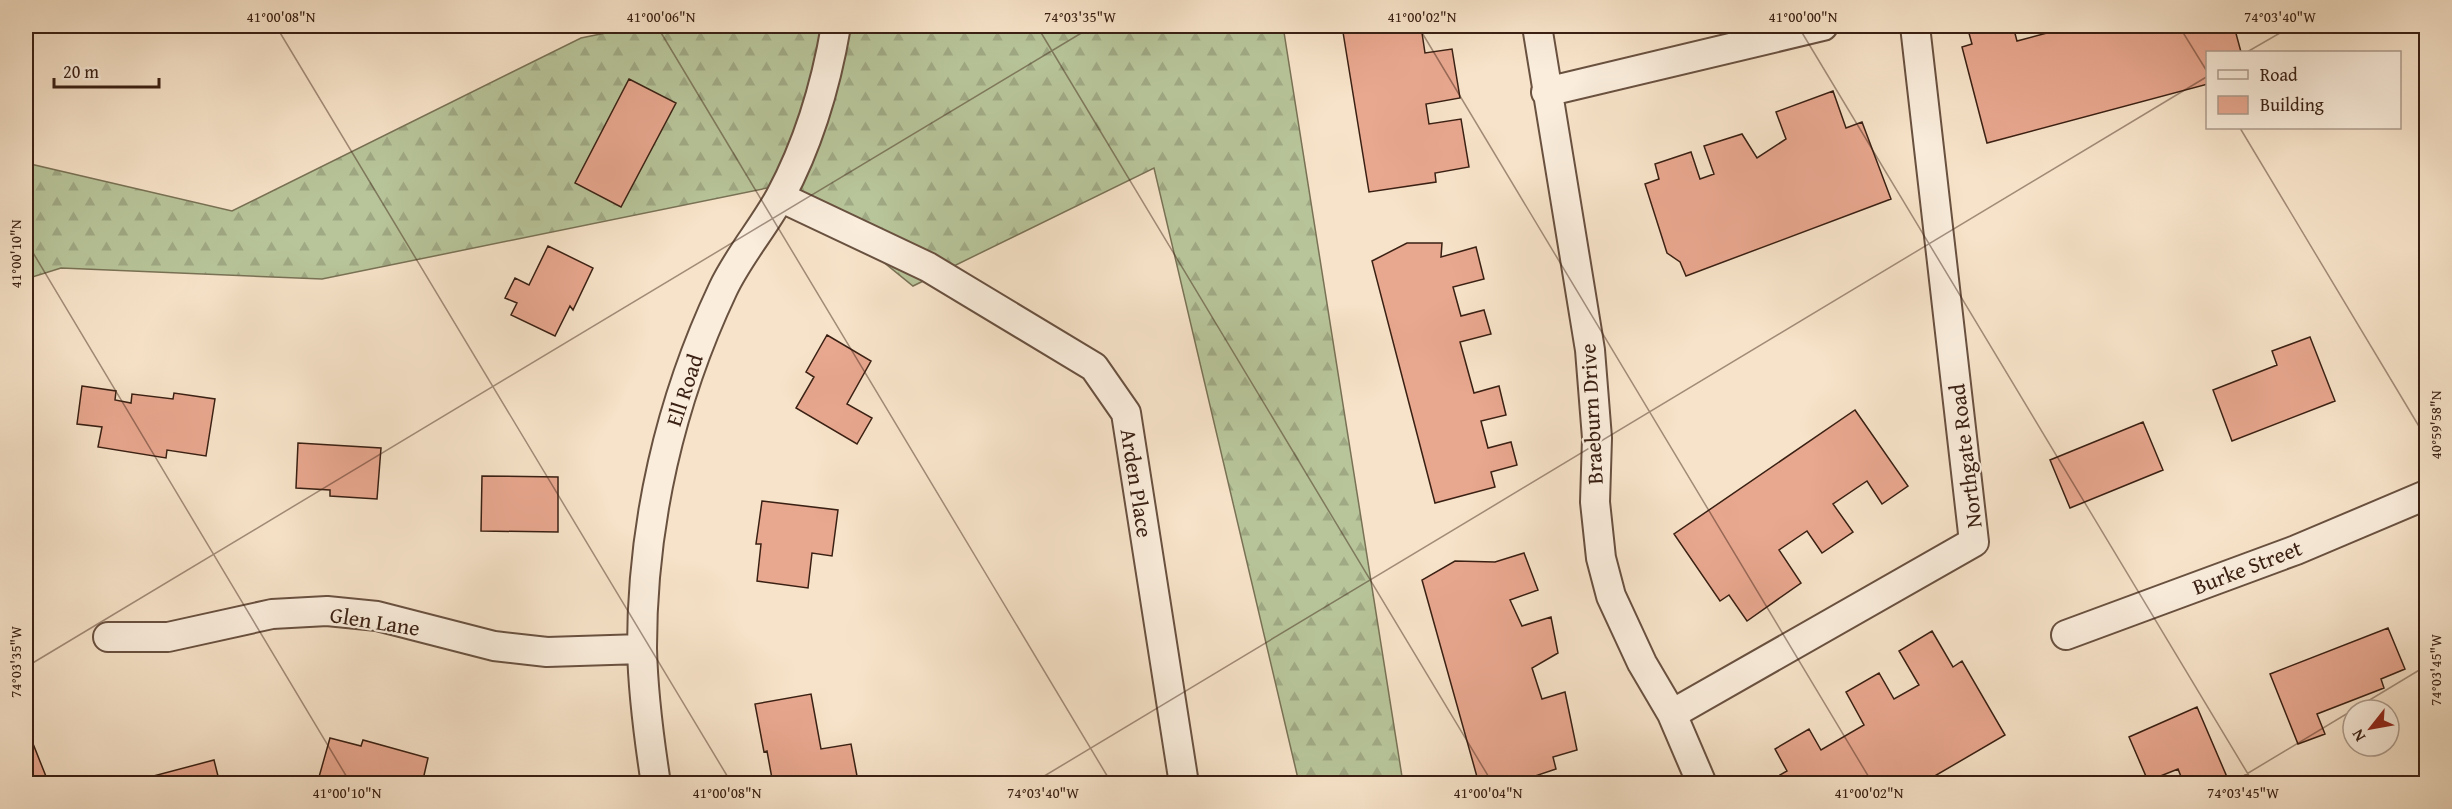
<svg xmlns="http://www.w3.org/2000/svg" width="2452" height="809" font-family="'Gentium Book Plus',serif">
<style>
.forest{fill:url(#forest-firs);stroke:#797256;stroke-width:1.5}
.building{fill:#e8a78f;stroke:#3a2013;stroke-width:1.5}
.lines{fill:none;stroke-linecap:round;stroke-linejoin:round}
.street-casing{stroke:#695140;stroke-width:32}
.street{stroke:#faeddc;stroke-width:28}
.ticks{fill:none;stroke:#3a2013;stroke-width:1.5;stroke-opacity:0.45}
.labels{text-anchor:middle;stroke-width:4.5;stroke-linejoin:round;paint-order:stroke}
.street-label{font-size:22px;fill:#3a2013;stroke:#faeddc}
.neatline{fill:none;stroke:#3a2013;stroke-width:2}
.ticks-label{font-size:15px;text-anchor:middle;fill:#3a2013}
</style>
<defs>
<pattern id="forest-firs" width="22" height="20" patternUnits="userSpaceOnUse" patternTransform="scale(1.5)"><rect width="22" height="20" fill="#b8c59a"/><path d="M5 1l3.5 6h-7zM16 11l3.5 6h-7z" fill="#9fa984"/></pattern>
</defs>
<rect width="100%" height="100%" fill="#f7e3c9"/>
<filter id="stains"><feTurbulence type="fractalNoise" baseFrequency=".00333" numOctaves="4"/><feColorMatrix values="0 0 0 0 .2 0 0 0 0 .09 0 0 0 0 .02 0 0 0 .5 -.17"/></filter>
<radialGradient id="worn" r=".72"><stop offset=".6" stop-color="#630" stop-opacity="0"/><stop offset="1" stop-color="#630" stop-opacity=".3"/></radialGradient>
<path class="forest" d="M640 26H1283L1403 783H1299L1154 168 913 286 787 184 322 279 61 268 26 279V163L232 211 581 38Z"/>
<path class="building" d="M1342 26H1424H1421L1425 53 1452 49 1460 98 1426 104 1429 124 1461 119 1469 167 1435 173 1436 182 1369 192Z
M1967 26H2013L2017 41 2047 33 2045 26H2234L2241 52H2208V84L1987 143 1962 47 1972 44Z
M629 79 676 103 621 207 575 183Z
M1833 91 1846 128 1862 122 1891 199 1686 276 1680 262 1667 253 1645 184 1659 179 1655 164 1691 152 1700 179 1714 174 1704 146 1742 134 1757 158 1786 139 1776 112Z
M1407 243H1442L1441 257 1476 247 1484 279 1453 287 1461 316 1484 310 1491 334 1460 342 1474 393 1499 386 1506 415 1481 421 1488 448 1511 442 1517 465 1491 472 1495 487 1435 503 1372 261Z
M548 246 593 268 573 310 570 306 555 336 511 315 517 303 505 298 515 278 529 285Z
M827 335 871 361 847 404 872 418 857 444 796 408 814 377 806 372Z
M2310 337 2335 401 2232 441 2213 390 2277 365 2272 351Z
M82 386 116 391 115 400 131 403 132 394 173 399 174 393 215 399 206 456 167 450 166 458 98 447 102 427 77 424Z
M1855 410 1908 486 1882 504 1867 481 1833 504 1853 532 1822 553 1807 531 1779 550 1801 583 1747 621 1729 595 1720 601 1674 534Z
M2143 422 2163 470 2070 508 2050 460Z
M298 443 381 448 377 499 330 496V490L296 488Z
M482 476 558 477V532L481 531Z
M762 501 838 510 832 556 812 553 808 588 757 581 761 544H756Z
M1524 553 1538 590 1510 600 1522 626 1551 617 1558 653 1532 668 1542 699 1565 692 1577 750 1553 757 1556 769 1511 784H1479L1422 580 1455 561 1495 562Z
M2388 628 2405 669 2381 679 2384 688 2317 714 2325 734 2298 744 2270 674Z
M1932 631 1953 667 1962 661 2005 735 1921 784H1776L1773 779 1787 771 1775 749 1809 729 1821 750 1864 725 1846 692 1879 673 1894 699 1919 685 1899 651Z
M811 694 821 749 851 744 857 776 815 784H773L767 751 764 752 755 704Z
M2197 707 2230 784H2184L2178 769 2148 781 2129 737Z
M26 726 49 784H26Z
M330 738 361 746 363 740 428 758 422 784H317Z
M214 760 220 784H143L142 779Z"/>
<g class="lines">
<defs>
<path id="street" d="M1537 26 1590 350 1597 438 1595 502 1601 558 1611 596 1642 663 1672 714 1702 784
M1546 92 1823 26
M780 197 928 267 1094 367 1126 413 1184 784
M2066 635 2296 550 2426 495
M108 637H168L272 614 327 611 377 616 494 646 547 652 642 649
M1672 714 1974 542 1915 26
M656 784C649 739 643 694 642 648 642 524 670 401 723 289 738 257 763 228 780 197 809 143 826 85 836 26"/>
</defs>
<use href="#street" class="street-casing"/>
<use href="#street" class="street"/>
</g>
<path class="ticks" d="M276 26 732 784M657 26 1112 784M1037 26 1493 784M1418 26 1873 784M1798 26 2254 784M2179 26 2208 73M2247 52 2292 26M2240 128 2426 438M26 241 351 784M26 667 1093 26M1031 784 2208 76M2230 784 2426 666"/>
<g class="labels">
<g class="street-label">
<text transform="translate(684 390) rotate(-72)" y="8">Ell Road</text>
<text transform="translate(1591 414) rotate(-93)" y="8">Braeburn Drive</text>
<text transform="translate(1965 456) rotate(-97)" y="8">Northgate Road</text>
<text transform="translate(1137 483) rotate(81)" y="8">Arden Place</text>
<text transform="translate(2247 567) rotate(-21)" y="8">Burke Street</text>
<text transform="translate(375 621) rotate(9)" y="8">Glen Lane</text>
</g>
</g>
<rect width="2452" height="809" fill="none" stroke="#f7e3c9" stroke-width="66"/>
<rect x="2206" y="51" width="195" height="78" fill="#faeddc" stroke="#ad9b8c" stroke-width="1.5"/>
<rect x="2218" y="70" width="30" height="9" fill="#faeddc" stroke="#ad9b8c" stroke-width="1.5"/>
<text x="2260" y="81" font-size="18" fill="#3a2013">Road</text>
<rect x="2218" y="96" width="30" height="18" fill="#e8a78f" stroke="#ad9b8c" stroke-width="1.5"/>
<text x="2260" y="111" font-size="18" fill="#3a2013">Building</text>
<g transform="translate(2371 728) rotate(239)"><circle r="28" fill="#faeddc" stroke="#ad9b8c" stroke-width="1.5"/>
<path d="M0-4.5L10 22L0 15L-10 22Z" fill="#8f2418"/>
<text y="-9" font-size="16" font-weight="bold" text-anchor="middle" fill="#3a2013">N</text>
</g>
<path d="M54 78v9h105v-9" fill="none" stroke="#3a2013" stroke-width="3"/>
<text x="63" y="78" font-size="18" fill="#3a2013" stroke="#faeddc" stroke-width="4.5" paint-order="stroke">20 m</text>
<rect x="33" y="33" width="2386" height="743" class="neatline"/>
<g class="ticks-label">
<text x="281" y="22">41°00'08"N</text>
<text x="661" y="22">41°00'06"N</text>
<text x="1080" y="22">74°03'35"W</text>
<text x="1422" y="22">41°00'02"N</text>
<text x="1803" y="22">41°00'00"N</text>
<text x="2280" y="22">74°03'40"W</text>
<text transform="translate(16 254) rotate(-90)" y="5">41°00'10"N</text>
<text transform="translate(2436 425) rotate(-90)" y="5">40°59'58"N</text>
<text transform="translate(16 662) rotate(-90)" y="5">74°03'35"W</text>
<text transform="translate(2436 670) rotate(-90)" y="5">74°03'45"W</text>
<text x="347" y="798">41°00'10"N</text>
<text x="727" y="798">41°00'08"N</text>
<text x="1043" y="798">74°03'40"W</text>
<text x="1488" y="798">41°00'04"N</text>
<text x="1869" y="798">41°00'02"N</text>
<text x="2243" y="798">74°03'45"W</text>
</g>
<rect width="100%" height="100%" filter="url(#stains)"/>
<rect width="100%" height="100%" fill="url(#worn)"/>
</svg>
